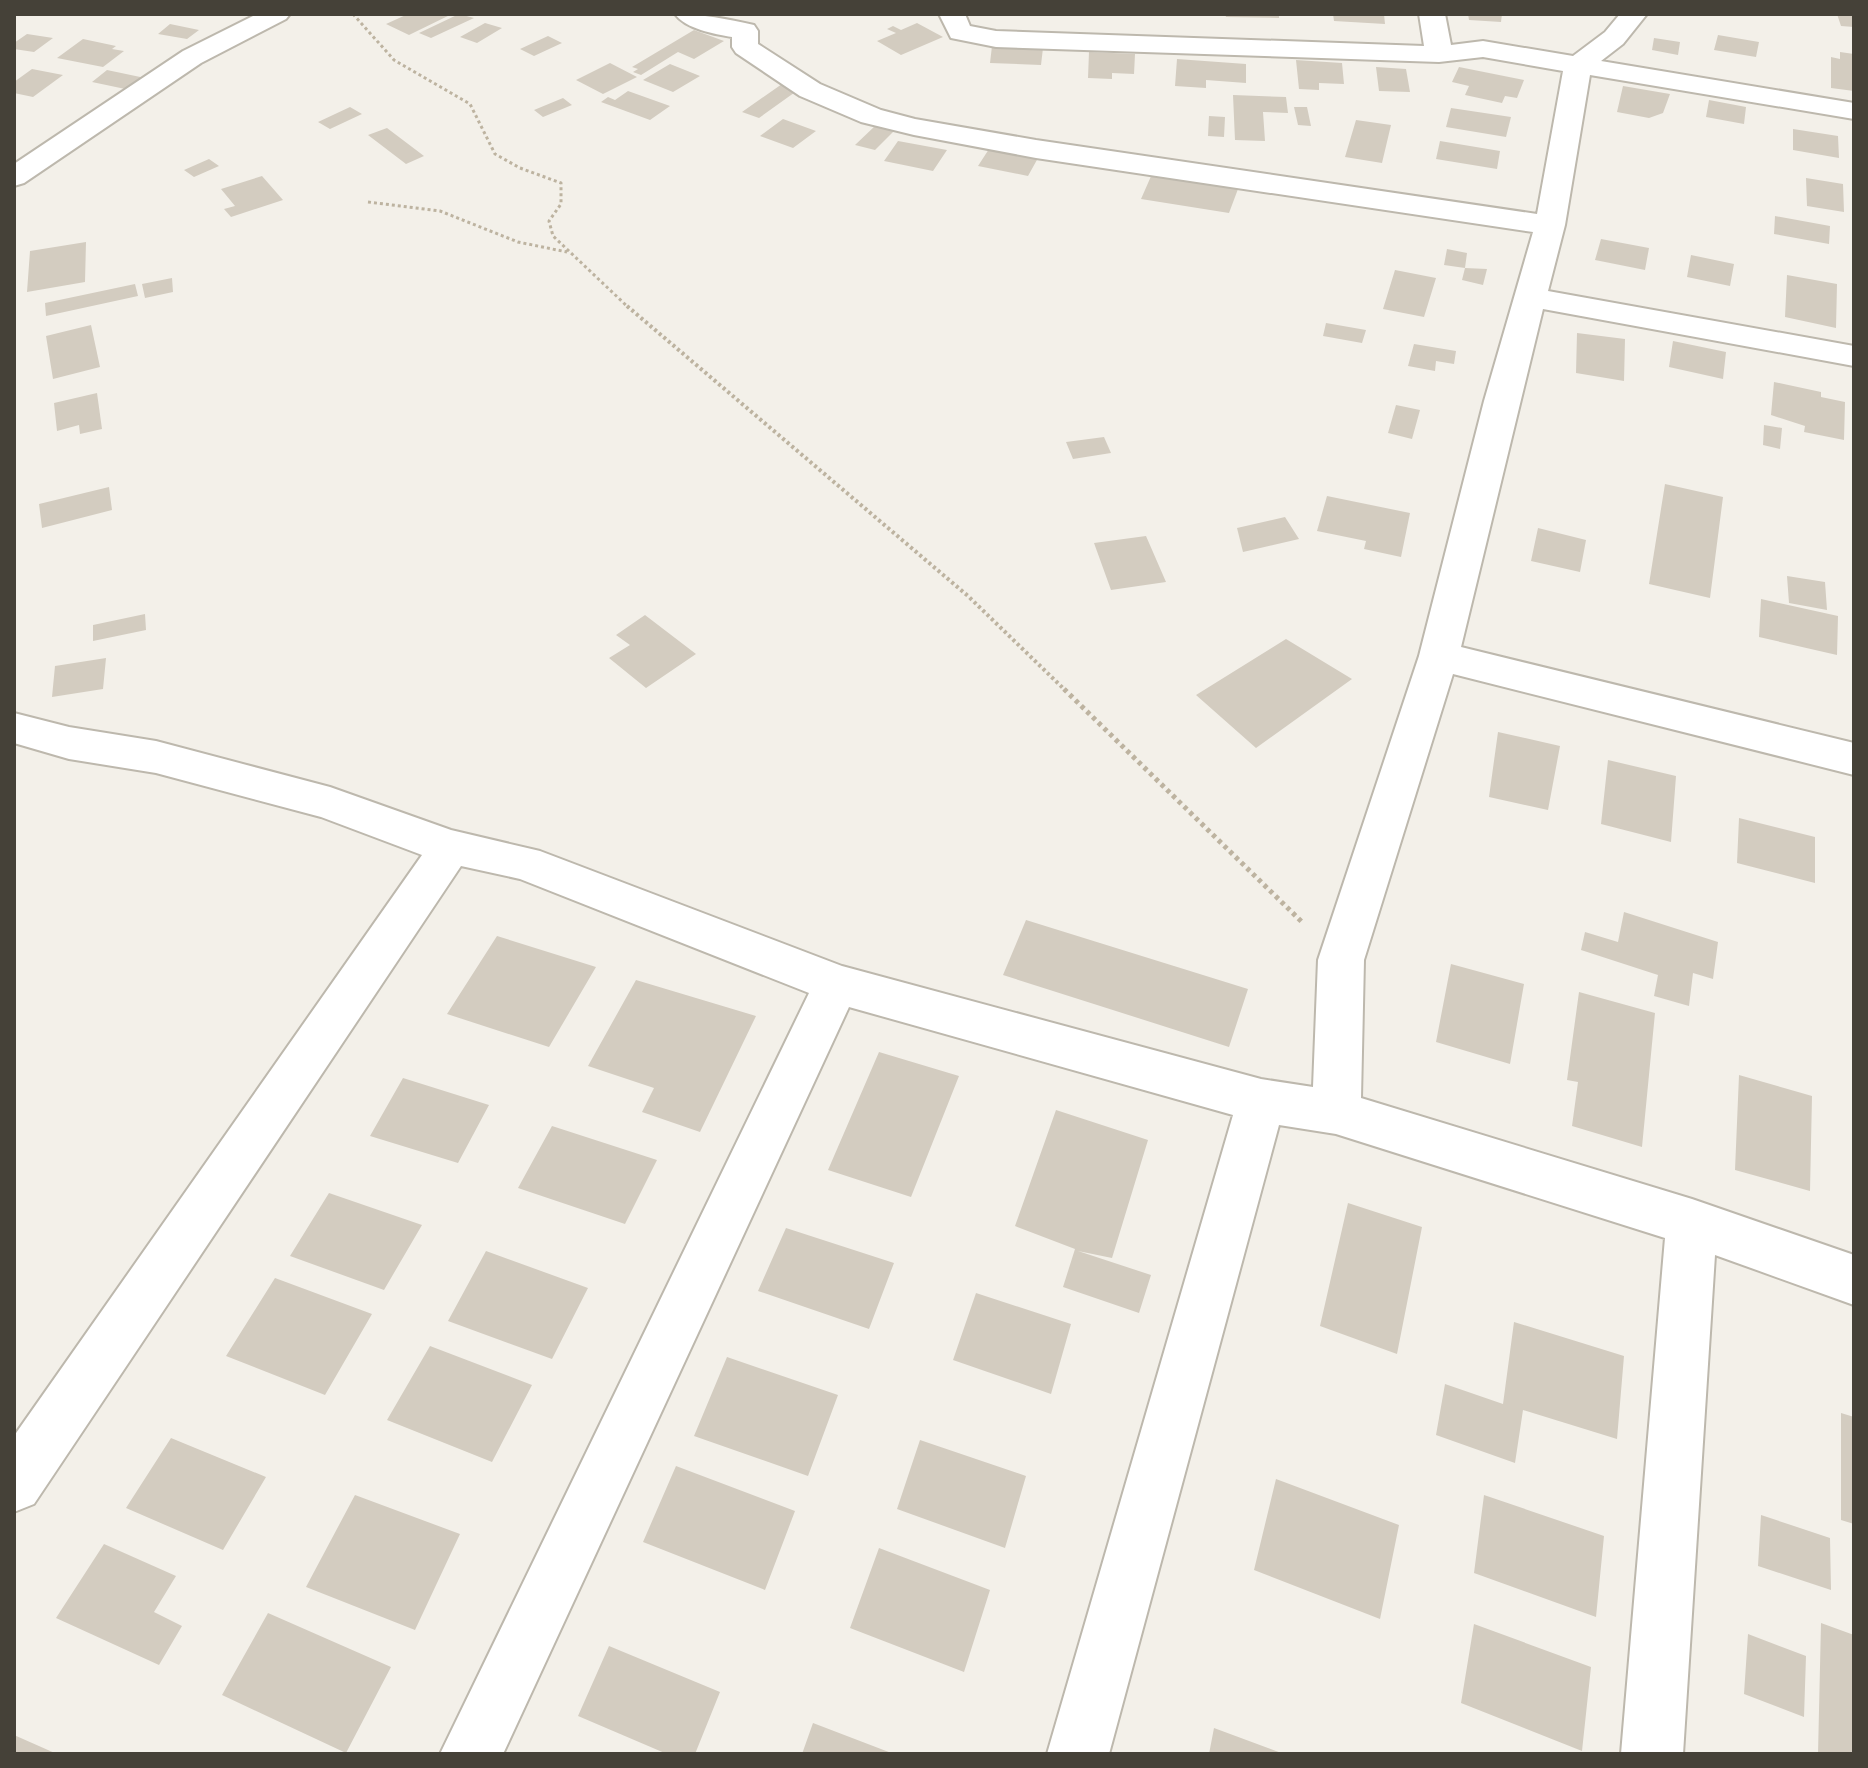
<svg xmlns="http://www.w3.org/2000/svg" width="1868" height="1768" font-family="'Source Sans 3',sans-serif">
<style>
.building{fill:#d3ccc0}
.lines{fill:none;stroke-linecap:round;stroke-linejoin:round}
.street-casing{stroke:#bdb8ad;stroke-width:4}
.path-far2{stroke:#bdb3a0;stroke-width:3;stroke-dasharray:3 3;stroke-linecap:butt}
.path-far1{stroke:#bdb3a0;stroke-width:4;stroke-dasharray:3 3;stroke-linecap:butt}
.path{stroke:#bdb3a0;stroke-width:5;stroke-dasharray:4 4;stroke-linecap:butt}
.street{fill:#fff;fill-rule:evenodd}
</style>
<rect width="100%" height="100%" fill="#f3f0e9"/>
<path class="building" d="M408 14H452L409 35 386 24Z
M459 14 474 18 431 38 419 33Z
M1225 14H1279V18L1226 17Z
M1333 14H1384L1385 24 1334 21Z
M1468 14H1502L1501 22 1469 20Z
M1837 14H1854V27L1841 26Z
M485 23 502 28 477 43 460 37Z
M917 23 943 37 901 55 877 41 896 33 887 29 893 26 901 30Z
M170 24 199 30 187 39 158 34Z
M694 30 724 41 694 59 678 52 641 75 633 72 638 69 632 67Z
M27 34 53 38 34 52 14 49V43Z
M1718 35 1759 42 1756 57 1714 50Z
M548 36 562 43 534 56 520 49Z
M1654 38 1680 42 1678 55 1652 50Z
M83 39 116 46 112 49 124 51 103 67 57 58Z
M992 46 1043 48 1041 65 990 63Z
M1089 52 1135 54 1134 74 1112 73V79L1088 78Z
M1840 52 1854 54V91L1831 88V57L1840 59Z
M1177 59 1246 64V83L1206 80V88L1175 86Z
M1296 60 1342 63 1344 84 1319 83V90L1299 89Z
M610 63 637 77 603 94 576 80Z
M670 64 700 76 673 92 643 80Z
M1376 67 1406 69 1410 92 1379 91Z
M1459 67 1524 80 1517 98 1505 96 1502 103 1465 95 1469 86 1452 82Z
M32 69 63 75 33 97 14 93V82Z
M107 70 145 78 130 90 92 82Z
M782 84 798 90 759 118 742 112Z
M1623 86 1670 94 1663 113 1649 118 1617 112Z
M628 91 670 106 650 120 601 102 608 97 615 100Z
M1233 95 1286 97 1288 113 1263 112 1265 141 1235 140Z
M563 98 572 105 543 117 534 110Z
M1709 100 1746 107 1744 124 1706 117Z
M350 107 362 114 330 129 318 122Z
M1294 107H1307L1311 126 1298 125Z
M1451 108 1511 117 1506 137 1446 127Z
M1209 116 1225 117 1224 137 1208 136Z
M783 119 816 131 793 148 760 136Z
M1356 120 1391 125 1382 163 1345 157Z
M875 126 894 131 875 150 855 145Z
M387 128 424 156 406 164 368 135Z
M1793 129 1838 136 1839 158 1793 150Z
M898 141 947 150 933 171 884 161Z
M1440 141 1500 151 1497 169 1436 159Z
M989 149 1038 158 1028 176 978 166Z
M209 159 219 166 194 177 184 170Z
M1152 174 1238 189 1229 213 1141 199Z
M262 176 283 200 231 217 224 209 235 206 221 189Z
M1806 178 1843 184 1844 212 1807 206Z
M1775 216 1830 226 1829 244 1774 234Z
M1601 239 1649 248 1645 270 1595 260Z
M86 242 85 282 27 292 30 251Z
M1447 249 1467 253 1465 268 1444 265Z
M1691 255 1734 264 1730 286 1687 277Z
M1465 268 1487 269 1483 285 1462 280Z
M1395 270 1436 278 1424 317 1383 309Z
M1787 275 1837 284 1836 328 1785 317Z
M172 278 173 292 145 298 142 284Z
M135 284 138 296 46 316 45 303Z
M1326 323 1366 330 1362 343 1323 336Z
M91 325 100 367 53 379 46 336Z
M1577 333 1625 339 1624 381 1576 373Z
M1673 341 1726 352 1723 379 1669 367Z
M1414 344 1456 351 1454 364 1436 361 1435 371 1408 366Z
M1774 382 1821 392V397L1845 402 1844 440 1804 432 1805 426 1771 415Z
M97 393 102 429 80 434 79 425 57 431 54 403Z
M1396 405 1420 410 1412 439 1388 433Z
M1764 425 1782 428 1780 449 1763 445Z
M1104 437 1111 453 1073 459 1066 442Z
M1665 484 1723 497 1710 598 1649 584Z
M109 487 112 510 42 528 39 504Z
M1327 496 1410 513 1401 557 1364 549 1366 541 1317 531Z
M1285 517 1299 539 1243 552 1237 528Z
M1538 528 1586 540 1580 572 1531 561Z
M1146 536 1166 582 1111 590 1094 543Z
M1787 576 1825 582 1827 610 1789 603Z
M1761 599 1838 616 1837 655 1759 637Z
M145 614 146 630 93 641V625Z
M645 615 696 654 646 688 609 658 630 645 616 635Z
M1286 639 1352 679 1256 748 1196 695Z
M106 658 103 689 52 697 55 666Z
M1498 732 1560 746 1548 810 1489 797Z
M1608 760 1676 776 1671 842 1601 824Z
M1739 818 1815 837V883L1737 863Z
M1624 912 1718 942 1713 979 1693 973 1689 1006 1654 996 1658 975 1581 950 1585 932 1618 942Z
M1026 920 1248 989 1229 1047 1003 975Z
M497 936 596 967 549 1047 447 1014Z
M1451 964 1524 984 1510 1064 1436 1042Z
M636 980 756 1016 700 1132 642 1112 654 1088 588 1066Z
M1579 992 1655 1013 1642 1147 1572 1126 1578 1082 1567 1080Z
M879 1052 959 1076 911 1197 828 1170Z
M1739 1075 1812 1096 1810 1191 1735 1170Z
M403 1078 489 1105 458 1163 370 1136Z
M1056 1110 1148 1140 1112 1258 1078 1251 1151 1275 1139 1313 1063 1287 1075 1249 1015 1226Z
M552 1126 657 1160 625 1224 518 1188Z
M329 1193 422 1225 384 1290 290 1256Z
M1348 1203 1422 1227 1397 1354 1320 1326Z
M786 1228 894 1263 869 1329 758 1291Z
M486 1251 588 1288 552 1359 448 1321Z
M275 1278 372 1314 325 1395 226 1356Z
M976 1293 1071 1324 1051 1394 953 1360Z
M1514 1322 1624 1356 1617 1439 1523 1410 1515 1463 1436 1435 1445 1384 1503 1404Z
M430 1346 532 1385 492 1462 387 1420Z
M727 1357 838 1395 808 1476 694 1436Z
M1841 1413 1854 1417V1524L1841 1520Z
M171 1438 266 1477 223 1550 126 1508Z
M920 1440 1026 1476 1005 1548 897 1509Z
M676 1466 795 1511 765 1590 643 1542Z
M1276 1479 1399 1525 1380 1619 1254 1570Z
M355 1495 460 1534 415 1630 306 1587Z
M1484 1495 1604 1536 1596 1617 1474 1573Z
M1761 1515 1830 1538 1831 1590 1758 1566Z
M104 1544 176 1576 154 1612 182 1626 159 1665 56 1618Z
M879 1548 990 1590 964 1672 850 1628Z
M268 1613 391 1667 346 1753 222 1695Z
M1821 1623 1854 1635V1754H1818Z
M1474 1624 1591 1667 1582 1751 1461 1703Z
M1748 1634 1806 1656 1804 1717 1744 1694Z
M609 1646 720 1692 695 1754H667L578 1716Z
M813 1723 894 1754H802Z
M1214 1728 1284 1754H1209Z
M14 1735 57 1754H14Z"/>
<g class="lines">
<defs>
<path id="street" d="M257 14H290L286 19 201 63 24 183 14 186V164L183 51Z
M675 14C703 14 727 19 754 25L758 31V44L820 84 881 110 915 119 1036 140 1537 214 1563 71 1483 57 1439 62 996 47 951 38 939 14H965L970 26 996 31 1424 46 1419 14H1445L1451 45 1483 41 1573 56 1605 32 1620 14H1647L1623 44 1601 61 1854 103V119L1590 75 1565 225 1548 291 1854 346V366L1543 309 1461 647 1854 743V775L1453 674 1364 960 1361 1098 1692 1199 1854 1255V1305L1715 1255 1683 1754H1621L1665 1238 1336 1134 1279 1125 1109 1754H1047L1233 1115 849 1007 503 1754H440L809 993 520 879 461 866 34 1504 14 1512V1436L422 855 321 817 156 773 69 759 14 743V713L69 727 156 741 330 787 451 830 540 851 842 966 1261 1079 1313 1087 1318 960 1419 656 1484 401 1533 232 1036 158 914 135 861 122 800 96 736 53 732 47V37C714 34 686 29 675 14Z"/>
</defs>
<use href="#street" class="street-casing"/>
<path class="path-far2" d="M353 14 394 60 470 104 495 154 520 168 561 183V204L549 221 553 236 629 308
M368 202 440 211 518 242 567 252"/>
<path class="path-far1" d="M627 306 968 596 1066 691"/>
<path class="path" d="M1064 689 1303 923"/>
<use href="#street" class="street"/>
</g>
<rect width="1868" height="1768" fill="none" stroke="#454138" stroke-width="32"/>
</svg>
